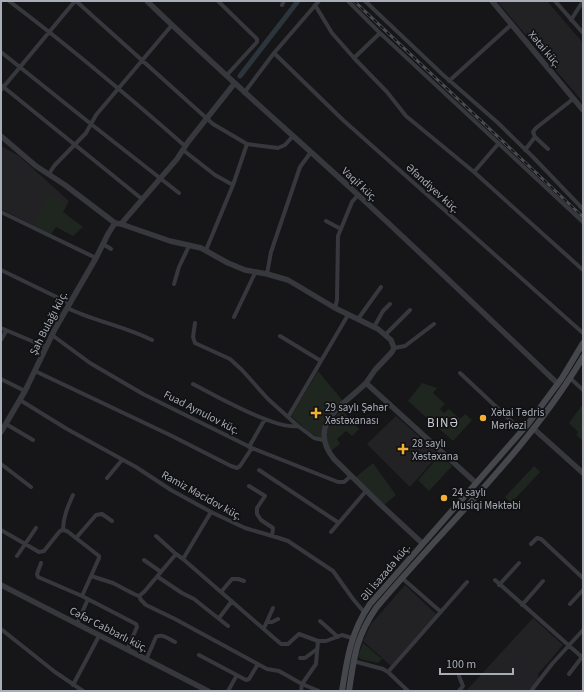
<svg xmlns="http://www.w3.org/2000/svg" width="584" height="692" font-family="'Source Sans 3',sans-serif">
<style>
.built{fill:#222225}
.green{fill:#1e261f}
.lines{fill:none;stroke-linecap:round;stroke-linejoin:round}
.canal{stroke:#2c353c;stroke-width:5}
.minor{stroke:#37383d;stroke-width:4}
.tertiary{stroke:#37383d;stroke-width:5.5}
.secondary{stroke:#45474d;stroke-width:6}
.rail-casing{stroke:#4a4c52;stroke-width:3}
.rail{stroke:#111113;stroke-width:1.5;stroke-dasharray:4.5;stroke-linecap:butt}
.poi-dot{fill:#f2b134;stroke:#111113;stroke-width:1.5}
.labels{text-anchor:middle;stroke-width:3.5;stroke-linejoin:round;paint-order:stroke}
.street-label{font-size:11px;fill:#a8adb8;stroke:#111113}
.poi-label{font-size:11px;fill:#a8adb8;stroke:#111113;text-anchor:start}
.quarter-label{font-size:13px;letter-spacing:1px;fill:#c9ccd4;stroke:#111113}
</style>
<rect width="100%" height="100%" fill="#161618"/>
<path class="built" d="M497 1H547L583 43V102Z
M1 146 19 156 69 201 51 234 1 209Z
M396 416 439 454 410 487 367 444Z
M405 585 437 615 391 666 363 641 371 624Z
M533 618 563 645 538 674V680L528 691H466Z"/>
<path class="green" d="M49 195 67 204 63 212 83 227 73 236 56 227 51 234 33 225Z
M318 371 343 401C331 413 324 420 321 438 309 434 300 424 291 416Z
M422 383 437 388 433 393 445 404 440 409 444 413 449 409 460 419 465 414 472 420 453 441 408 401Z
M583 404V441L576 435 578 432 569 423Z
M342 410 359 429 352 436 346 431 337 439 340 444 331 451C321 432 329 422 342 410Z
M440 455 452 466 429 491 418 480Z
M373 463 396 495 384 505 356 477Z
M534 466 540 472 511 503 505 497Z
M363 643 382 659 378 663 360 659 358 656Z"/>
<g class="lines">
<path class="canal" d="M240 76 298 1"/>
<path class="minor" d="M9 1C70 47 128 96 185 146
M76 1 213 124 247 144
M218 1 257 39V42L226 76
M348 1 380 33 583 222
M365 1 442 74 497 122 533 157 583 209
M555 1 583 33
M282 5 284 1
M315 5 332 33 354 58 387 92 406 116 474 172 583 270
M571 20 583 1
M1 52 91 124 179 193
M274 53 343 120 583 333
M354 58 380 33
M449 81 512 24
M1 85 142 199
M1 90 75 1
M244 93 274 53 319 1
M548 149 535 137 533 132 536 128 573 99
M183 150 215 175 233 185
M525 150 535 137
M474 172 499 143
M49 174 54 166 86 133 96 115 172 25
M1 212 96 258
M326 221 341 229
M103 244 111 249
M206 250 233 185 247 144 278 148 285 145 293 136
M1 270 69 303
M267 274 271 252 300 167 311 152
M174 284 179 267 189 246
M67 308C94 321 124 326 152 340
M335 308 337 300 338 236 352 202 358 195
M234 317 255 273
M358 319 381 287
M195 323 193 337 195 343 230 359 242 370 268 399 298 426 314 438 323 440
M374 327 383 311 390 304
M1 328 46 347
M52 335 90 363 143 394 252 448 338 482H344L351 476
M385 335 410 310
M280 336 321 361
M1 340 6 331
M394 348 405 346 434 324
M35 371 170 435 231 466 237 468 240 466 252 448
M460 373 522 431
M570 378 583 390
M1 379 25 391
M193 384C214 395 276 430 298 426
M20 400 67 429 136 467 171 490 211 512 245 528 279 538 288 541 333 571 353 599 364 612
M288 417 348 315
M6 424 33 440
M249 447 265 419
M1 464 31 487
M259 470 339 523
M107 478 122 460
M249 486 265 496 257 508V514L261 520 273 528 272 536
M1 530 39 552 44 551 60 531 63 530 67 531 99 556V558L91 576 113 583 134 594 139 596 144 592 176 554 183 559 211 512
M63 530C63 517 68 506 73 495
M331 532 366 491
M156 536 176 554
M76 538 96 515 102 514 112 521
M531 544 537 538 541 539 583 578
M17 556 36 528
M183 559 281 644H288L299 634 318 641H326L342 635 352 638
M144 560 161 572
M41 563 37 574 38 577 82 596 136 624 137 627 127 650
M158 577 182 593 194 599 228 626
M402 578 441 612
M495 580 583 658
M499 585 519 563
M221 592 232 579H238L244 581
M82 596 91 576
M139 596 141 600 146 605 175 619 267 669 279 671 302 684 319 691
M570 604 583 590
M522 605 543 581
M219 618 232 601
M320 621 338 637
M267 622H272L278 619
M77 624 88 599
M264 628 273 608
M1 629 55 672 83 691
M199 655 246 680 249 679 258 664
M300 658H305L317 649
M146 660 156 637C162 633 169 639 175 642
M353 661 383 669 388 672 408 691
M388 672 467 582
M569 674 582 657
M459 676 463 686 459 691
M73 685 99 636
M228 691 237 675
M301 691 302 684 316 664 318 641
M531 691 552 664 583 630"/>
<path class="tertiary" d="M147 1C215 67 286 129 356 193 424 256 491 320 558 384
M492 1 583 110
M1 136 36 166 65 185 115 223 121 224 170 241 201 248 228 263 245 270 267 274 288 280 335 308 378 329 391 340 394 348 392 352 375 370 366 383 476 483
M121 224 177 159 188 142 234 84
M366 383C343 406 306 424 334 459L381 505 422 543
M534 429 583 473
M1 432 25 391 55 329 96 258 108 234 115 223
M1 585 208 691"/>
<path class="secondary" d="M342 691C347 659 351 631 370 604L528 424 562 378 583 343
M349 691C354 657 356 637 376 608 445 526 528 450 583 357"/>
<defs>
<path id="rail" d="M354 1 583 217"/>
</defs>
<use href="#rail" class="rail-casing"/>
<use href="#rail" class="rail"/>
</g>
<g class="poi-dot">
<path d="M314 407h4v4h4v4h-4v4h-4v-4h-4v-4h4z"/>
<circle cx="483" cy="418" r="4"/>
<path d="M401 443h4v4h4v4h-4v4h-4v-4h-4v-4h4z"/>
<circle cx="444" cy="498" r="4"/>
</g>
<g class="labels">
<g class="street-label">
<text transform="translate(545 49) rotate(50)" y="4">Xətai küç.</text>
<text transform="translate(360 184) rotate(43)" y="4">Vaqif küç.</text>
<text transform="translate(433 188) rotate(42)" y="4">Əfəndiyev küç.</text>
<text transform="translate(48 323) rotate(-63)" y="4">Şah Bulağı küç.</text>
<text transform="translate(202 412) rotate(27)" y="4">Fuad Aynulov küç.</text>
<text transform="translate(202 495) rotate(29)" y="4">Ramiz Məcidov küç.</text>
<text transform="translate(385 572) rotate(-50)" y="4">Əli İsazadə küç.</text>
<text transform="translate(109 629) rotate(27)" y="4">Cəfər Cabbarlı küç.</text>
</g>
<g class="poi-label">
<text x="325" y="411">29 saylı Şəhər<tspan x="325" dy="13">Xəstəxanası</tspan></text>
<text x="491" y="416">Xətai Tədris<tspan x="491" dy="13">Mərkəzi</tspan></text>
<text x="412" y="447">28 saylı<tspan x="412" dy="13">Xəstəxana</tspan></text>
<text x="452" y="496">24 saylı<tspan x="452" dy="13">Musiqi Məktəbi</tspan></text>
</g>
<g class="quarter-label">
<text x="443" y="427">BINƏ</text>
</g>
</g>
<rect width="584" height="692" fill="none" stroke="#a8adb8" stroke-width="4"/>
<path d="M440 668v6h73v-6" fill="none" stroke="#a8adb8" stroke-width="2"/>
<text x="446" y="668" font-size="12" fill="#a8adb8" stroke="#111113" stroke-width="3" paint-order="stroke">100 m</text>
</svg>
